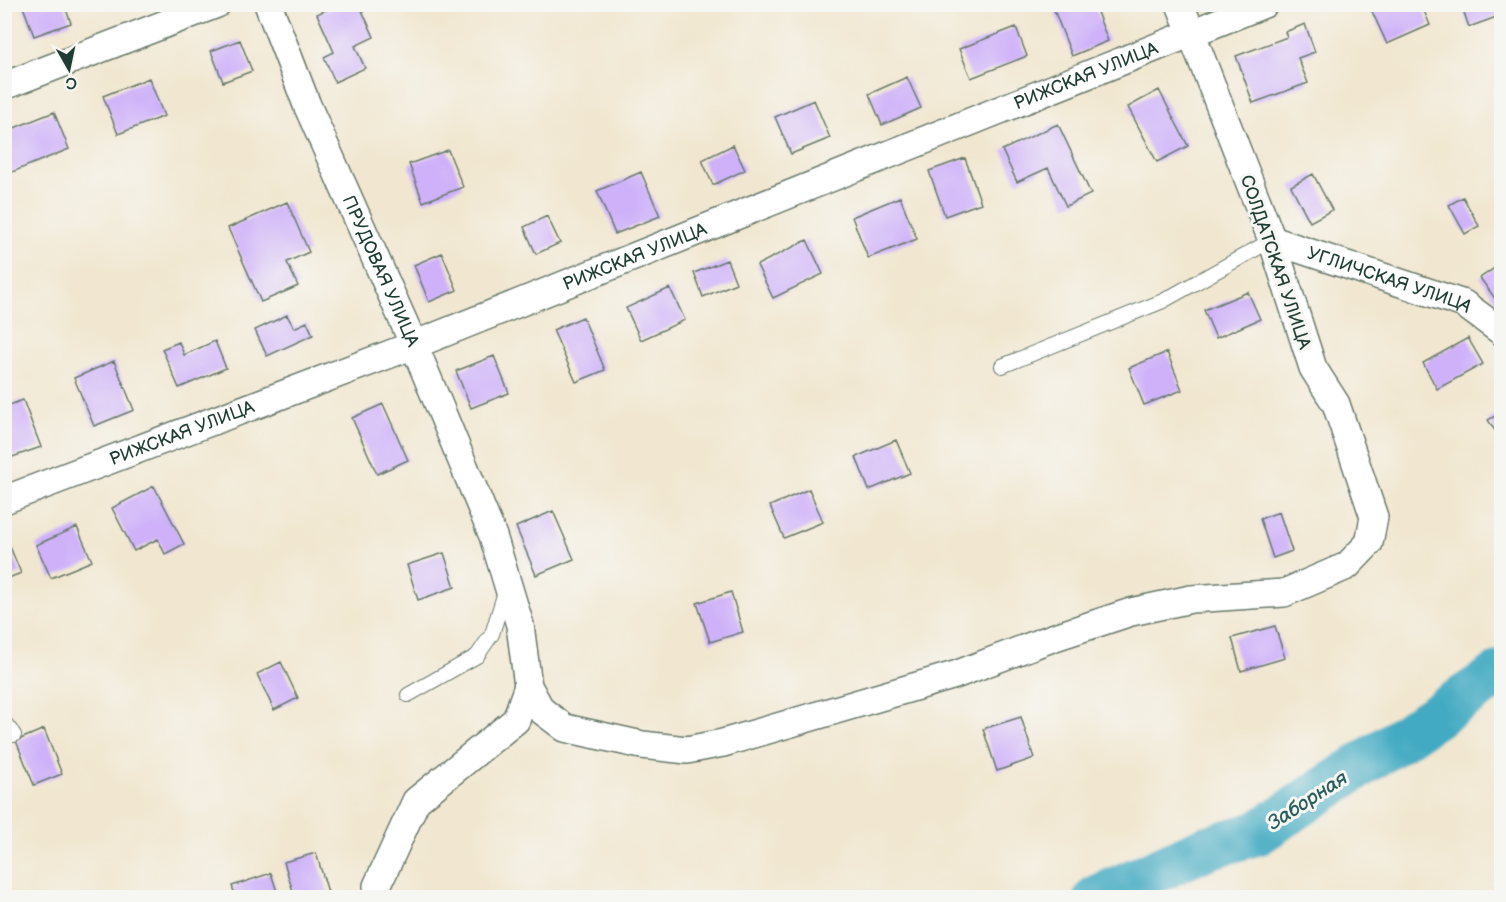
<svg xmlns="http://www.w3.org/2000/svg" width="1506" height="902" font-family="'Balsamiq Sans',sans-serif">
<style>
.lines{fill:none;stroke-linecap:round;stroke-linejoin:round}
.river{stroke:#42aac2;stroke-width:45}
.building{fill:#ceb1f9}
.service-casing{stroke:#68786b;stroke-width:16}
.minor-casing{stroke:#68786b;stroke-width:30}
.service{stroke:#fff;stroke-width:14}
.minor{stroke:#fff;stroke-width:27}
.labels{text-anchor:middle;stroke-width:6;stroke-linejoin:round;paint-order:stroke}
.street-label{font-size:18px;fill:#1f3d34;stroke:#f6f6f2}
.water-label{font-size:20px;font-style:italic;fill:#2a5e5f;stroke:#f6f6f2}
</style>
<rect width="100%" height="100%" fill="#f6f6f2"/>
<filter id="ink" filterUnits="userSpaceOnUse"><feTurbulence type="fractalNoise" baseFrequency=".0167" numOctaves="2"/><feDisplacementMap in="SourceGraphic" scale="12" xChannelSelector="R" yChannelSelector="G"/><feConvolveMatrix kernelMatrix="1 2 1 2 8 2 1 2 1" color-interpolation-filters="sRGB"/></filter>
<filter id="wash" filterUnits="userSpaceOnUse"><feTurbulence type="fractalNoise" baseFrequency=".008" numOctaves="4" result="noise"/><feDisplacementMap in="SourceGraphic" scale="24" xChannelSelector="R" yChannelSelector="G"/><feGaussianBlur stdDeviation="1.35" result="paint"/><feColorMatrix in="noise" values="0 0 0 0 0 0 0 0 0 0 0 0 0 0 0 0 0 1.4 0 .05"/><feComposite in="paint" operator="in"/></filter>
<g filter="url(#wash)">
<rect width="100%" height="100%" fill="#f1e7d0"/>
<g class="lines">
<path class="river" d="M1096 898 1206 848 1258 833 1502 672"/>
</g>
<g id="blocks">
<path class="building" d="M22 4H64L71 23 34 36Z
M339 4H359L374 37 355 46 365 68 335 82 324 57 334 52 317 14Z
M1070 4H1094L1108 41 1072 56 1054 10Z
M1376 4H1421L1430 25 1387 44 1370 7Z
M1461 4H1502V15L1469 27Z
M1305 24 1315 52 1298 58 1308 83 1253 103 1236 56 1287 37 1285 32Z
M1016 27 1027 56 971 78 959 49Z
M240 40 252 71 223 82 211 51Z
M907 77 921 108 882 125 869 94Z
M149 78 164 116 118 134 103 96Z
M1159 90 1188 146 1157 162 1128 107Z
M814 100 830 138 791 154 775 117Z
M54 112 69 149 5 175 4 132Z
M1058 124 1091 194 1066 206 1048 168 1017 182 1002 150Z
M733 145 745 170 713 185 702 160Z
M448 150 463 187 423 202 409 164Z
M965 158 981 203 945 216 929 171Z
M641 172 660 216 615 234 597 191Z
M1313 174 1332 210 1310 222 1291 186Z
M900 197 917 239 868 258 852 217Z
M1463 197 1479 226 1465 234 1449 205Z
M287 202 309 252 287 262 298 286 261 302 228 228Z
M547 216 560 243 536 254 524 227Z
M807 240 823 274 773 298 757 265Z
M442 253 457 290 429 302 414 265Z
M727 260 736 283 703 297 694 273Z
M1502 263V308L1480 278Z
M670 288 685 320 641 340 626 308Z
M1248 292 1260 319 1216 338 1204 310Z
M287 315 294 328 307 322 313 335 267 356 255 330Z
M583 317 605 370 576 382 553 330Z
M1468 338 1483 364 1437 389 1423 363Z
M215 341 226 368 179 388 162 349 179 342 184 355Z
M1167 352 1182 390 1144 405 1129 368Z
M494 356 509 393 471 408 456 371Z
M114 361 134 410 94 426 74 378Z
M23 400 41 447 4 460V407Z
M383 404 408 460 377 474 352 418Z
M1502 412V441L1488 420Z
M896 440 910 473 869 490 856 457Z
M154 486 184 544 165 554 158 539 134 551 112 508Z
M809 489 823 522 784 538 770 506Z
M553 511 574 559 536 575 516 527Z
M1279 512 1292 551 1273 558 1260 519Z
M77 527 92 561 51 578 36 545Z
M8 542 21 573 4 580V544Z
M444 553 455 587 418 600 407 565Z
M731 592 743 632 710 642 697 603Z
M1275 626 1285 658 1241 671 1232 638Z
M281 662 298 698 274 710 257 674Z
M1021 717 1034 758 997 771 983 729Z
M44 729 62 774 34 785 16 741Z
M316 853 328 892 310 898H295L284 862Z
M271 873 279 898H236L232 886Z"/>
</g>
</g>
<g filter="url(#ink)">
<use href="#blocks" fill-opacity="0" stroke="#68786b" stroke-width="1.5"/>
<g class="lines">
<defs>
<path id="service" d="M1002 366 1163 301 1272 240
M408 695 477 656 492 634 505 592
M4 722 14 735"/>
<g id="minor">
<path id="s1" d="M268 4 307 105 414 345 493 536 520 625 528 686 541 710 565 728 642 745 687 750 723 743 955 675 1052 638 1131 612 1191 599 1284 593 1347 566 1369 543 1374 517 1336 404 1313 368 1272 240 1180 4"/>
<path d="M4 86 217 4"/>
<path id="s2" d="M1272 240 1464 304 1502 332"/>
<path id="s3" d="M4 500 414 345 1264 4"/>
<path d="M377 886 416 801 516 720 528 686"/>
</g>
</defs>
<use href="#service" class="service-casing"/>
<use href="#minor" class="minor-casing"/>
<use href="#service" class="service"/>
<use href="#minor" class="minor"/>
</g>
</g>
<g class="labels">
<g class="street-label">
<text dy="6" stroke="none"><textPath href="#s3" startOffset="1162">РИЖСКАЯ УЛИЦА</textPath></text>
<text dy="6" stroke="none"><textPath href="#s3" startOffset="676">РИЖСКАЯ УЛИЦА</textPath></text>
<text transform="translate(1276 262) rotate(71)" y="6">СОЛДАТСКАЯ УЛИЦА</text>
<text dy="6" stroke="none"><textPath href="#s1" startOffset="290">ПРУДОВАЯ УЛИЦА</textPath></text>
<text dy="6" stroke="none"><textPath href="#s2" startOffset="124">УГЛИЧСКАЯ УЛИЦА</textPath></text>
<text dy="6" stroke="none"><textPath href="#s3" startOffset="190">РИЖСКАЯ УЛИЦА</textPath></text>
</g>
<g class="water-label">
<text transform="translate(1307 800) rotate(-33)" y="7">Заборная</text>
</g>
</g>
<rect width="1506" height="902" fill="none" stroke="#f6f6f2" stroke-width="24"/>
<g transform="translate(69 69) rotate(171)" stroke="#f6f6f2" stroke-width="4.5" paint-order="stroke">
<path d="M0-4.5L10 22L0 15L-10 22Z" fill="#1f3d34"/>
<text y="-9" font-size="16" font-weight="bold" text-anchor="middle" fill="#1f3d34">С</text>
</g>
</svg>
